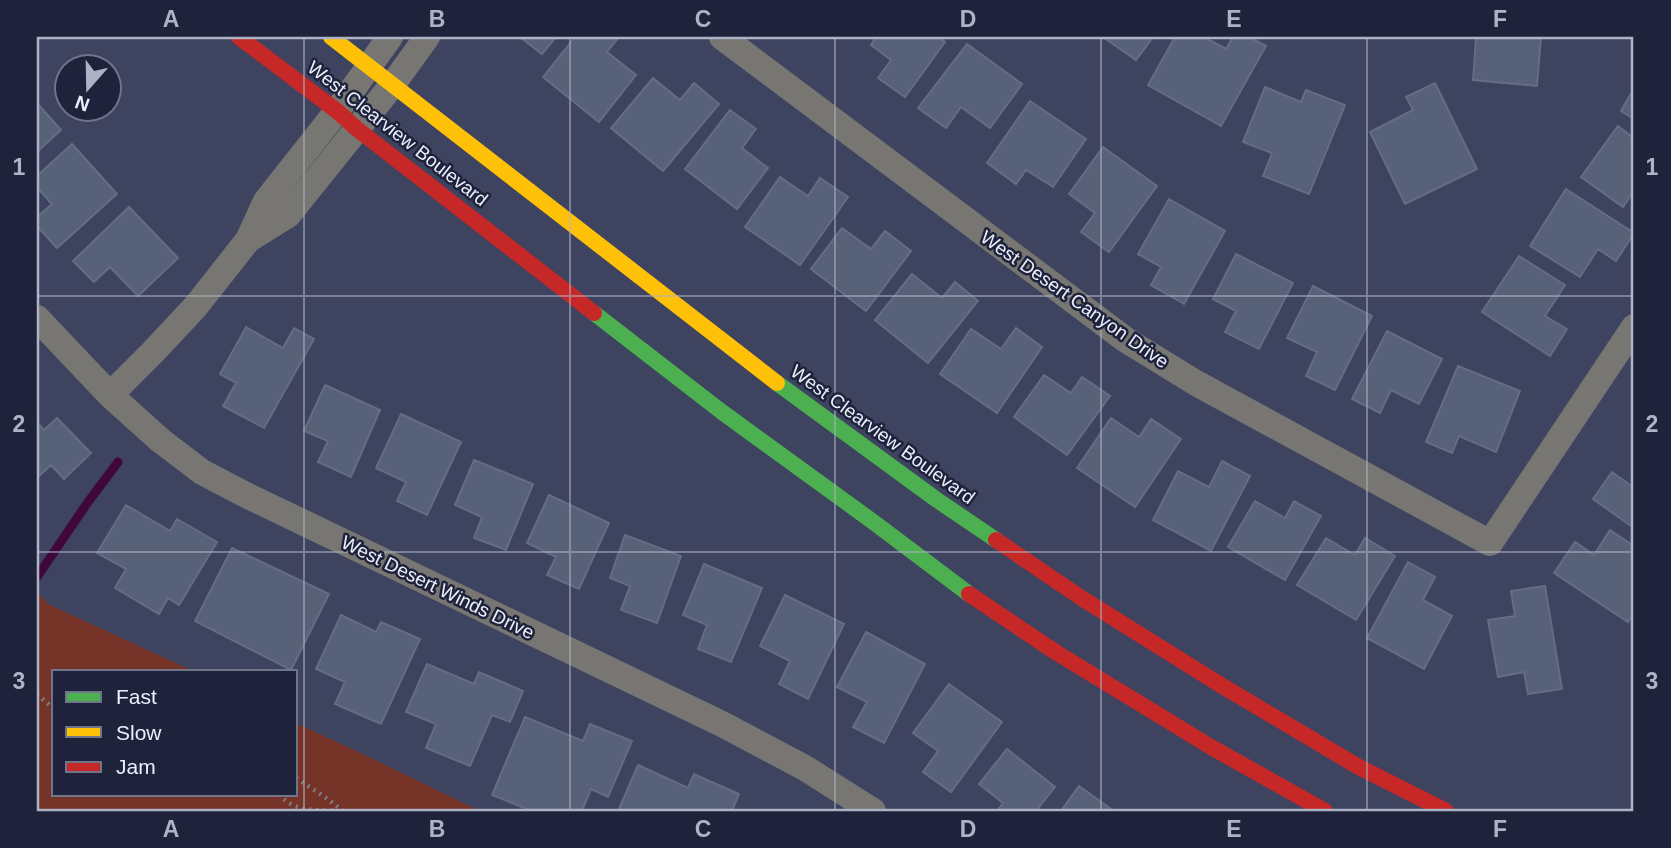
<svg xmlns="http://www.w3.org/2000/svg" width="1671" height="848" font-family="Arial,sans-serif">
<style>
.green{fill:#763328}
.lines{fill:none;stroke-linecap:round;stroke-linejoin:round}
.stream{stroke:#40073c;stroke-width:9}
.building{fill:#576178;stroke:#636d84;stroke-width:2}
.path{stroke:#7f7e83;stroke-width:4.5;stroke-dasharray:2 5;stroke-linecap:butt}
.street{stroke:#777672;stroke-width:26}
.fast{stroke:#4caf50;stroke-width:16}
.slow{stroke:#ffc107;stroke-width:16}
.jam{stroke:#c62828;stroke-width:16}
.grid{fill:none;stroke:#aeb2c5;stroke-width:2;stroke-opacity:0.55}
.labels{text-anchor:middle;stroke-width:5;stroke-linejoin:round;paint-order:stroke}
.street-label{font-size:19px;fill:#ebeefb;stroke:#1e233b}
.neatline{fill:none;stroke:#aeb2c5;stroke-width:2.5}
.grid-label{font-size:23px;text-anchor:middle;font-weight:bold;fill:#aeb2c5}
</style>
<rect width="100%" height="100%" fill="#3e4360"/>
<path class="green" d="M37 591 48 604 193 671H54V794H296V723L373 759 480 811H37Z"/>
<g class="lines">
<path class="stream" d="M37 577 88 502 118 462"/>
</g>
<path class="building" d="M520 37H556L542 54Z
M575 37H619L607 52 636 75 599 122 543 77Z
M876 37H938L945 42 905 97 878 78 891 60 871 45Z
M1103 37H1153L1136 60Z
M1175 37H1204L1226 49 1233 37H1249L1266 46 1221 126 1148 85Z
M1476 37H1541L1537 86 1473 80Z
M967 44 1022 84 990 128 961 107 946 128 918 108Z
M653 78 680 100 694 83 719 104 663 171 611 128Z
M1435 83 1477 169 1405 204 1370 132 1413 110 1406 97Z
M1265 87 1301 102 1306 90 1345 105 1309 194 1263 176 1272 153 1243 142Z
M1634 88V119L1621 111Z
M1030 101 1086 139 1053 187 1026 170 1016 184 987 163Z
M37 103 61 130 37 152Z
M730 110 756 129 742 148 768 168 737 209 685 169Z
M1618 126 1634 138V191L1623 207 1581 177Z
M72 144 117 194 57 248 37 226V217L52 204 37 187V176Z
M1103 147 1157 186 1109 252 1081 232 1095 213 1069 194Z
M780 177 808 196 820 178 848 197 800 265 745 227Z
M1566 189 1634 233 1616 261 1598 249 1580 277 1530 246Z
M1169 199 1225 231 1184 304 1151 285 1161 267 1138 254Z
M129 207 178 258 138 296 110 267 94 282 73 261Z
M842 228 871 249 885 231 911 251 866 311 811 269Z
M1236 254 1293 283 1259 349 1225 332 1236 311 1213 299Z
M1519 256 1565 285 1545 316 1567 329 1550 356 1482 312Z
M912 274 942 298 955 282 978 301 928 363 875 320Z
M1313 286 1372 316 1335 390 1306 376 1317 352 1287 338Z
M246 327 283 348 294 328 314 339 264 428 223 406 236 383 220 374Z
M1016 328 1042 347 997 413 940 374 971 329 1001 349Z
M1387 331 1442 359 1419 404 1391 390 1380 413 1352 399Z
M1458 366 1520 391 1496 452 1459 436 1452 453 1426 442Z
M1044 375 1071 393 1082 377 1110 396 1067 455 1014 417Z
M325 385 380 410 351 477 318 462 328 441 304 431Z
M401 414 461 442 427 515 397 501 406 482 376 468Z
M57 418 91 453 64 479 51 465 37 478V422L44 430Z
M1111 418 1139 437 1151 419 1181 439 1135 507 1077 468Z
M474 460 533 484 506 550 474 538 482 517 455 505Z
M1222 461 1250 476 1211 551 1153 520 1178 471 1209 487Z
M1612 472 1633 487 1634 484V528L1593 499Z
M549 495 609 523 579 589 547 575 556 557 527 543Z
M1255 501 1285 518 1294 501 1321 516 1285 580 1228 547Z
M126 505 170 531 177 519 217 542 179 605 168 598 159 614 115 588 126 569 97 553Z
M1610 530 1634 546V613L1628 622 1554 573 1575 542 1594 555Z
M625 535 681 556 657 623 621 610 630 586 610 578Z
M1326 538 1355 555 1365 538 1395 556 1356 620 1297 585Z
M232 548 329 594 291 670 195 621Z
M1408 562 1435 577 1423 600 1452 616 1424 669 1367 638Z
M704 564 762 588 731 662 698 649 707 625 683 615Z
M1545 586 1562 689 1528 694 1524 672 1498 677 1488 620 1515 616 1511 591Z
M785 595 844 624 808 699 779 684 790 661 760 646Z
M341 615 376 632 381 622 420 639 381 724 335 704 345 682 316 669Z
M866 632 925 664 884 743 853 727 867 702 837 687Z
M427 664 474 684 479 672 523 691 510 722 492 715 470 766 426 748 436 724 406 712Z
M949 684 1002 722 951 792 923 772 938 751 913 733Z
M525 717 583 741 590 724 632 741 608 797 591 789 582 811H532L492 795Z
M1007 749 1055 787 1036 811H997L1003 803 979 784Z
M638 765 688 788 694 774 739 794 732 811H618Z
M1079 786 1114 811H1061Z"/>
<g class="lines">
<path class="path" d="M37 694 54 709
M296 778 325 797 343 811
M279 794C295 813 314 809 336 811"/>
<path class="street" d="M722 37 1126 340 1196 383 1490 543 1634 327
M248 240 288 215 393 84 427 37
M37 318 110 395 160 440 202 472 246 495 722 724 805 768 873 811
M110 395 153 352 196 306 248 240 266 201 337 111 390 37"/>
<path class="fast" d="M594 313 722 412 872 521 969 594
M777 383 937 500 996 540"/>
<path class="slow" d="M331 37 777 383"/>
<path class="jam" d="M239 37 337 111 357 129 594 313
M996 540 1083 599 1219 684 1357 766 1446 811
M969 594 1057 653 1211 747 1325 811"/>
</g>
<path class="grid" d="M304 37V811M570 37V811M835 37V811M1101 37V811M1367 37V811M37 296H1634M37 552H1634"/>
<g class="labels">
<g class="street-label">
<text transform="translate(398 133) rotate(38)" y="7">West Clearview Boulevard</text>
<text transform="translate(1075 299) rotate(35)" y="7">West Desert Canyon Drive</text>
<text transform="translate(883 434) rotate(36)" y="7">West Clearview Boulevard</text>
<text transform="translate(438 587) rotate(26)" y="7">West Desert Winds Drive</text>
</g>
</g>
<rect width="1671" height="848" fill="none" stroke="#1e233b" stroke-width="77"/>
<rect x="52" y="670" width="245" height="126" fill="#1e233b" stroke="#707488" stroke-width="2"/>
<rect x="66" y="692" width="35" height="10" fill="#4caf50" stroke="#707488" stroke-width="2"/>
<text x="116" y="704" font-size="21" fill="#ebeefb">Fast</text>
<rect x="66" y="727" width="35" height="10" fill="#ffc107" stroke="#707488" stroke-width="2"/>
<text x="116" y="740" font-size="21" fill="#ebeefb">Slow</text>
<rect x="66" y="762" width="35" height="10" fill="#c62828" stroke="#707488" stroke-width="2"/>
<text x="116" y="774" font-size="21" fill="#ebeefb">Jam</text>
<g transform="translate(88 88) rotate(200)"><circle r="33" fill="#1e233b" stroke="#707488" stroke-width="2"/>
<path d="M0-5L12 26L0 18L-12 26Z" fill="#aeb2c5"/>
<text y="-10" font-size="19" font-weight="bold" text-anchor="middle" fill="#ebeefb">N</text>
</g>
<rect x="38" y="38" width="1594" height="772" class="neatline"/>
<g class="grid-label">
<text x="171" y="27">A</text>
<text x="437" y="27">B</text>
<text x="703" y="27">C</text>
<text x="968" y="27">D</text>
<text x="1234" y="27">E</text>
<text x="1500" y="27">F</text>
<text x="19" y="175">1</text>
<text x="1652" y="175">1</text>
<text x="19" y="432">2</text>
<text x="1652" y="432">2</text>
<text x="19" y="689">3</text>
<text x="1652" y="689">3</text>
<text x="171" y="837">A</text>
<text x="437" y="837">B</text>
<text x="703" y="837">C</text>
<text x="968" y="837">D</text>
<text x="1234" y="837">E</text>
<text x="1500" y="837">F</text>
</g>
</svg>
